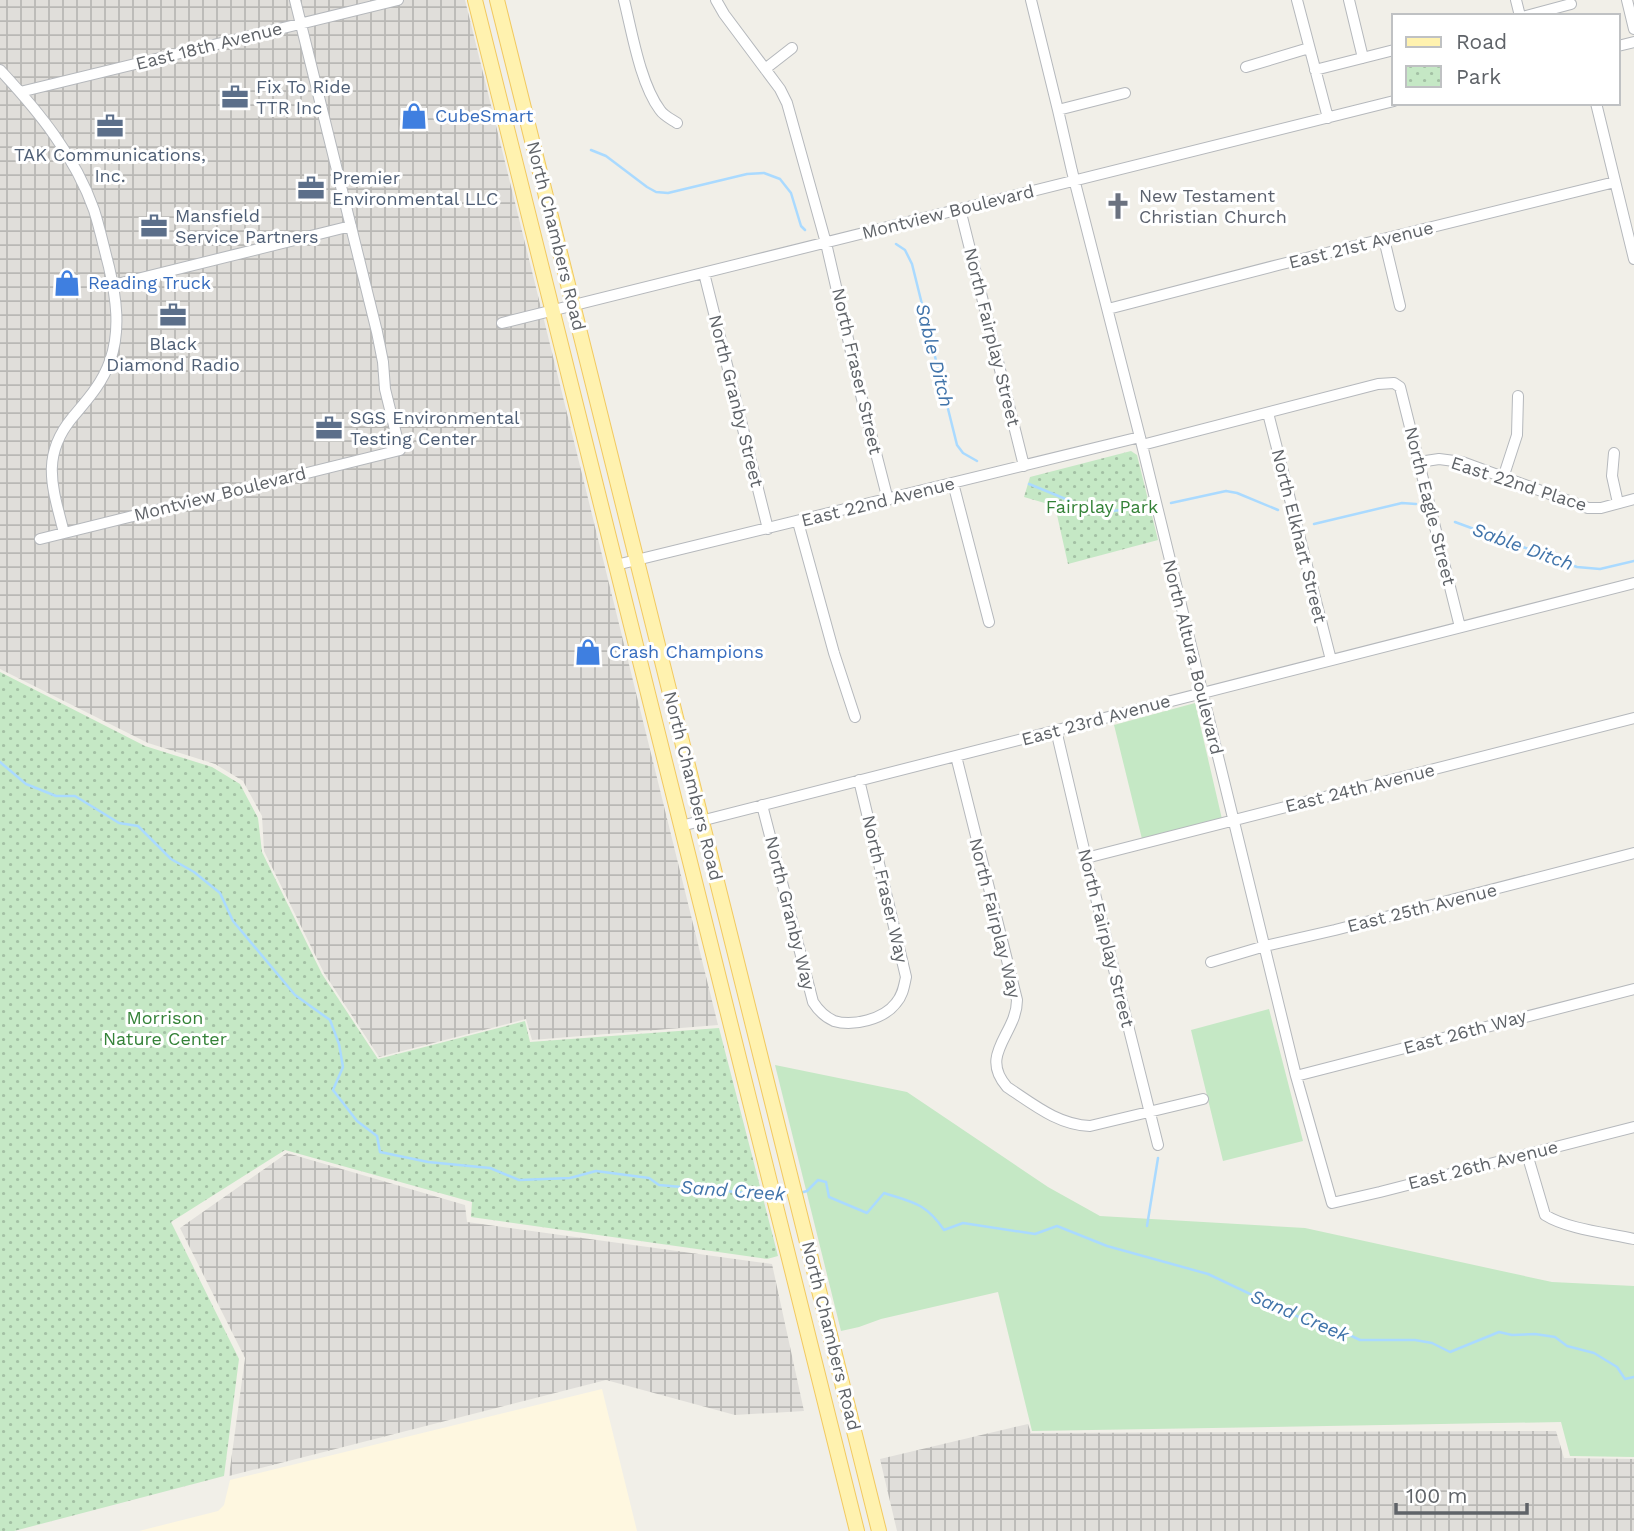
<svg xmlns="http://www.w3.org/2000/svg" width="1634" height="1531" font-family="'Work Sans',sans-serif">
<style>
.commercial{fill:#fef7e0}
.industrial{fill:url(#industrial-grid)}
.grass{fill:#c5e8c5}
.park{fill:url(#park-dots)}
.lines{fill:none;stroke-linecap:round;stroke-linejoin:round}
.stream{stroke:#aadaff;stroke-width:2.5}
.minor-casing{stroke:#b5b8bc;stroke-width:12}
.major-casing{stroke:#f2c960;stroke-width:16}
.minor{stroke:#fff;stroke-width:10}
.major{stroke:#fff2af;stroke-width:14}
.labels{text-anchor:middle;stroke-width:6;stroke-linejoin:round;paint-order:stroke}
.street-label{font-size:18px;fill:#5f6368;stroke:#fff}
.service-label{font-size:18px;fill:#4e5e75;stroke:#fff;text-anchor:start}
.shop-label{font-size:18px;fill:#366cbe;stroke:#fff;text-anchor:start}
.worship-label{font-size:18px;fill:#5b616d;stroke:#fff;text-anchor:start}
.park-label{font-size:18px;fill:#348238;stroke:#fff}
.water-label{font-size:19px;font-style:italic;fill:#4174aa;stroke:#fff}
</style>
<defs>
<pattern id="industrial-grid" width="8" height="8" patternUnits="userSpaceOnUse" patternTransform="scale(1.75)"><rect width="8" height="8" fill="#e0deda"/><path d="M0 4h8M4 0v8" fill="none" stroke="#b9b8b5"/></pattern>
<pattern id="park-dots" width="8" height="8" patternUnits="userSpaceOnUse" patternTransform="scale(1.75)"><rect width="8" height="8" fill="#c5e8c5"/><path d="M2 2h.1M6 6h.1" fill="none" stroke="#a3c0a4" stroke-width="1.8" stroke-linecap="round"/></pattern>
</defs>
<rect width="100%" height="100%" fill="#f1efe8"/>
<path class="commercial" d="M602 1389 637 1531H139L218 1511 224 1505 230 1480Z"/>
<path class="industrial" d="M0 0H465L718 1025 532 1040 526 1019 379 1057 324 973 264 851 262 816 243 781 215 764 148 743 0 669Z
M287 1153 465 1205 467 1222 772 1264 804 1411 735 1415 606 1380 229 1476 245 1358 180 1228Z
M1028 1424 1031 1433 1556 1431 1564 1458 1634 1459V1531H897L880 1459Z"/>
<path class="grass" d="M1195 703 1222 819 1142 839 1114 725Z
M1269 1009 1303 1141 1223 1161 1191 1030Z
M775 1065 907 1092 1048 1187 1100 1216 1305 1228 1552 1282 1634 1286V1457L1570 1456 1561 1422 1032 1431 998 1292 881 1319 859 1327 841 1331Z"/>
<path class="park" d="M1131 451 1137 455 1158 540 1068 564 1055 506 1024 497 1030 477Z
M0 672 145 746 212 767 240 784 258 818 262 852 322 974 378 1059 525 1021 530 1042 719 1028 778 1256 767 1259 471 1217 472 1202 285 1150 171 1222 239 1359 224 1476 14 1531H0Z"/>
<g class="lines">
<path class="stream" d="M591 150 606 156 647 187 656 192 668 193 747 174 764 173 780 179 791 193 801 226 805 230
M896 244 905 250 912 264 957 445 963 453 977 461
M1029 484 1090 509 1112 511 1147 507
M1171 503 1226 491 1237 493 1278 510
M1455 522 1577 567 1600 569 1634 561
M1314 524 1402 503 1416 504
M0 762 26 784 56 796H75L119 823 138 826 171 859 194 872 220 893 233 921 295 995 330 1020 339 1044 343 1067 333 1090 357 1121 377 1136 380 1152 428 1162 490 1168 519 1180 570 1178 596 1171 649 1178 659 1185 769 1195
M800 1193 807 1191 818 1180 826 1182 829 1197 867 1213 884 1193C912 1202 926 1203 944 1230L963 1223 1035 1234 1057 1226 1107 1246 1208 1274 1322 1328 1343 1332 1360 1340H1415L1432 1343 1450 1352 1499 1332 1512 1335 1535 1334 1555 1337 1567 1346 1594 1353 1617 1367 1625 1379 1634 1377
M1147 1226 1158 1158"/>
<defs>
<path id="minor" d="M624 0C632 32 640 83 660 110 664 116 671 119 677 123
M716 0 724 14 780 89 787 103 826 243 860 391 888 500
M1031 0 1058 110 1072 171 1142 445 1296 1076 1332 1203 1380 1192 1634 1127
M1297 0 1328 118
M1349 0 1363 58
M1516 0 1520 16
M1627 0 1634 29
M1526 16 1571 4
M1618 46 1634 42
M1246 67 1309 48
M765 69 792 48
M0 70C39 112 75 156 94 210 100 229 104 248 109 267 116 297 121 330 110 361 102 384 87 400 72 418 40 457 53 489 64 533
M1315 70 1394 50
M20 92 398 0
M1596 103 1634 259
M1058 110 1125 93
M960 209 1024 466
M1384 239 1400 306
M704 273 768 529
M113 285 351 226
M1108 309 1278 265 1615 182
M502 323 1394 101
M1268 413 1331 660
M1142 445 1378 384 1394 383 1400 387 1460 627
M1614 453 1612 476 1618 503
M1419 462 1439 459 1462 462 1588 508H1601L1634 499
M1503 478 1517 435 1518 396
M953 483 989 622
M798 522 834 653 855 717
M40 539 400 450 385 389 383 362 377 332 295 0
M616 565 1140 437
M1056 730 1086 858 1158 1145
M956 756 1017 1000C1017 1034 978 1054 1007 1087 1033 1104 1058 1125 1090 1126L1203 1099
M762 805 813 1002C818 1010 825 1017 834 1021 853 1027 884 1019 896 1003 903 995 904 986 906 977L859 780
M681 826 1634 583
M1086 858 1634 718
M1211 962 1265 946 1335 930 1634 853
M1296 1076 1634 989
M1527 1154 1545 1215C1567 1229 1607 1233 1634 1239"/>
<path id="major" d="M475 0 857 1531
M497 0 879 1531"/>
</defs>
<use href="#minor" class="minor-casing"/>
<use href="#major" class="major-casing"/>
<use href="#minor" class="minor"/>
<use href="#major" class="major"/>
</g>
<defs>
<symbol id="office-bare" viewBox="-9 -9 18 18"><path d="M-6-3h4V-5.5h4V-3h4V5H-6ZM-1-4.5V-3h2v-1.5ZM-6 0V1H6V0Z" fill="#5c6f8a" stroke="#fff" stroke-width="2.5" paint-order="stroke"/></symbol>
<symbol id="shop-bare" viewBox="-9 -9 18 18"><path d="M-5-2.5h2.3a2.7 3.5 0 0 1 5.4 0H5L5.5 6h-11ZM-1.5-2.5h3a1.5 2.3 0 0 0-3 0Z" fill="#3f7fe0" stroke="#fff" stroke-width="2.5" paint-order="stroke"/></symbol>
<symbol id="church-bare" viewBox="-9 -9 18 18"><path d="M-1.2-6h2.4v3.5h3.3v2.4h-3.3V6h-2.4V-.1h-3.3v-2.4h3.3Z" fill="#6b7280" stroke="#fff" stroke-width="2.5" paint-order="stroke"/></symbol>
</defs>
<g fill-rule="evenodd">
<use href="#office-bare" x="216" y="78" width="38" height="38"/>
<use href="#shop-bare" x="395" y="97" width="38" height="38"/>
<use href="#office-bare" x="91" y="107" width="38" height="38"/>
<use href="#office-bare" x="292" y="169" width="38" height="38"/>
<use href="#church-bare" x="1099" y="187" width="38" height="38"/>
<use href="#office-bare" x="135" y="207" width="38" height="38"/>
<use href="#shop-bare" x="48" y="264" width="38" height="38"/>
<use href="#office-bare" x="154" y="296" width="38" height="38"/>
<use href="#office-bare" x="310" y="409" width="38" height="38"/>
<use href="#shop-bare" x="569" y="633" width="38" height="38"/>
</g>
<g class="labels">
<g class="street-label">
<text transform="translate(209 46) rotate(-14)" y="6">East 18th Avenue</text>
<text transform="translate(948 212) rotate(-14)" y="6">Montview Boulevard</text>
<text transform="translate(556 236) rotate(76)" y="6">North Chambers Road</text>
<text transform="translate(1361 245) rotate(-14)" y="6">East 21st Avenue</text>
<text transform="translate(992 337) rotate(76)" y="6">North Fairplay Street</text>
<text transform="translate(857 371) rotate(77)" y="6">North Fraser Street</text>
<text transform="translate(736 401) rotate(76)" y="6">North Granby Street</text>
<text transform="translate(1519 484) rotate(18)" y="6">East 22nd Place</text>
<text transform="translate(220 494) rotate(-14)" y="6">Montview Boulevard</text>
<text transform="translate(878 502) rotate(-14)" y="6">East 22nd Avenue</text>
<text transform="translate(1430 506) rotate(76)" y="6">North Eagle Street</text>
<text transform="translate(1299 536) rotate(76)" y="6">North Elkhart Street</text>
<text transform="translate(1193 657) rotate(76)" y="6">North Altura Boulevard</text>
<text transform="translate(1096 720) rotate(-15)" y="6">East 23rd Avenue</text>
<text transform="translate(693 786) rotate(76)" y="6">North Chambers Road</text>
<text transform="translate(1360 788) rotate(-14)" y="6">East 24th Avenue</text>
<text transform="translate(885 889) rotate(77)" y="6">North Fraser Way</text>
<text transform="translate(1422 908) rotate(-14)" y="6">East 25th Avenue</text>
<text transform="translate(790 913) rotate(76)" y="6">North Granby Way</text>
<text transform="translate(995 918) rotate(76)" y="6">North Fairplay Way</text>
<text transform="translate(1106 938) rotate(76)" y="6">North Fairplay Street</text>
<text transform="translate(1465 1032) rotate(-15)" y="6">East 26th Way</text>
<text transform="translate(1483 1165) rotate(-14)" y="6">East 26th Avenue</text>
<text transform="translate(831 1336) rotate(76)" y="6">North Chambers Road</text>
</g>
<g class="service-label">
<text x="256" y="93">Fix To Ride<tspan x="256" dy="21">TTR Inc</tspan></text>
<text x="110" y="161" text-anchor="middle">TAK Communications,<tspan x="110" dy="21">Inc.</tspan></text>
<text x="332" y="184">Premier<tspan x="332" dy="21">Environmental LLC</tspan></text>
<text x="175" y="222">Mansfield<tspan x="175" dy="21">Service Partners</tspan></text>
<text x="173" y="350" text-anchor="middle">Black<tspan x="173" dy="21">Diamond Radio</tspan></text>
<text x="350" y="424">SGS Environmental<tspan x="350" dy="21">Testing Center</tspan></text>
</g>
<g class="shop-label">
<text x="435" y="122">CubeSmart</text>
<text x="88" y="289">Reading Truck</text>
<text x="609" y="658">Crash Champions</text>
</g>
<g class="worship-label">
<text x="1139" y="202">New Testament<tspan x="1139" dy="21">Christian Church</tspan></text>
</g>
<g class="park-label">
<text x="1102" y="513">Fairplay Park</text>
<text x="165" y="1024">Morrison<tspan x="165" dy="21">Nature Center</tspan></text>
</g>
<g class="water-label">
<text transform="translate(935 355) rotate(76)" y="7">Sable Ditch</text>
<text transform="translate(1523 546) rotate(20)" y="7">Sable Ditch</text>
<text transform="translate(733 1190) rotate(4)" y="7">Sand Creek</text>
<text transform="translate(1300 1315) rotate(23)" y="7">Sand Creek</text>
</g>
</g>
<rect x="1392" y="14" width="228" height="91" fill="#ffffff" stroke="#bfc1c3" stroke-width="2"/>
<rect x="1406" y="37" width="35" height="10" fill="#fff2af" stroke="#bfc1c3" stroke-width="2"/>
<text x="1456" y="49" font-size="21" fill="#5f6368">Road</text>
<rect x="1406" y="66" width="35" height="21" fill="url(#park-dots)" stroke="#bfc1c3" stroke-width="2"/>
<text x="1456" y="84" font-size="21" fill="#5f6368">Park</text>
<path d="M1396 1503v10h131v-10" fill="none" stroke="#5f6368" stroke-width="3.5"/>
<text x="1406" y="1503" font-size="21" fill="#5f6368" stroke="#ffffff" stroke-width="5" paint-order="stroke">100 m</text>
</svg>
